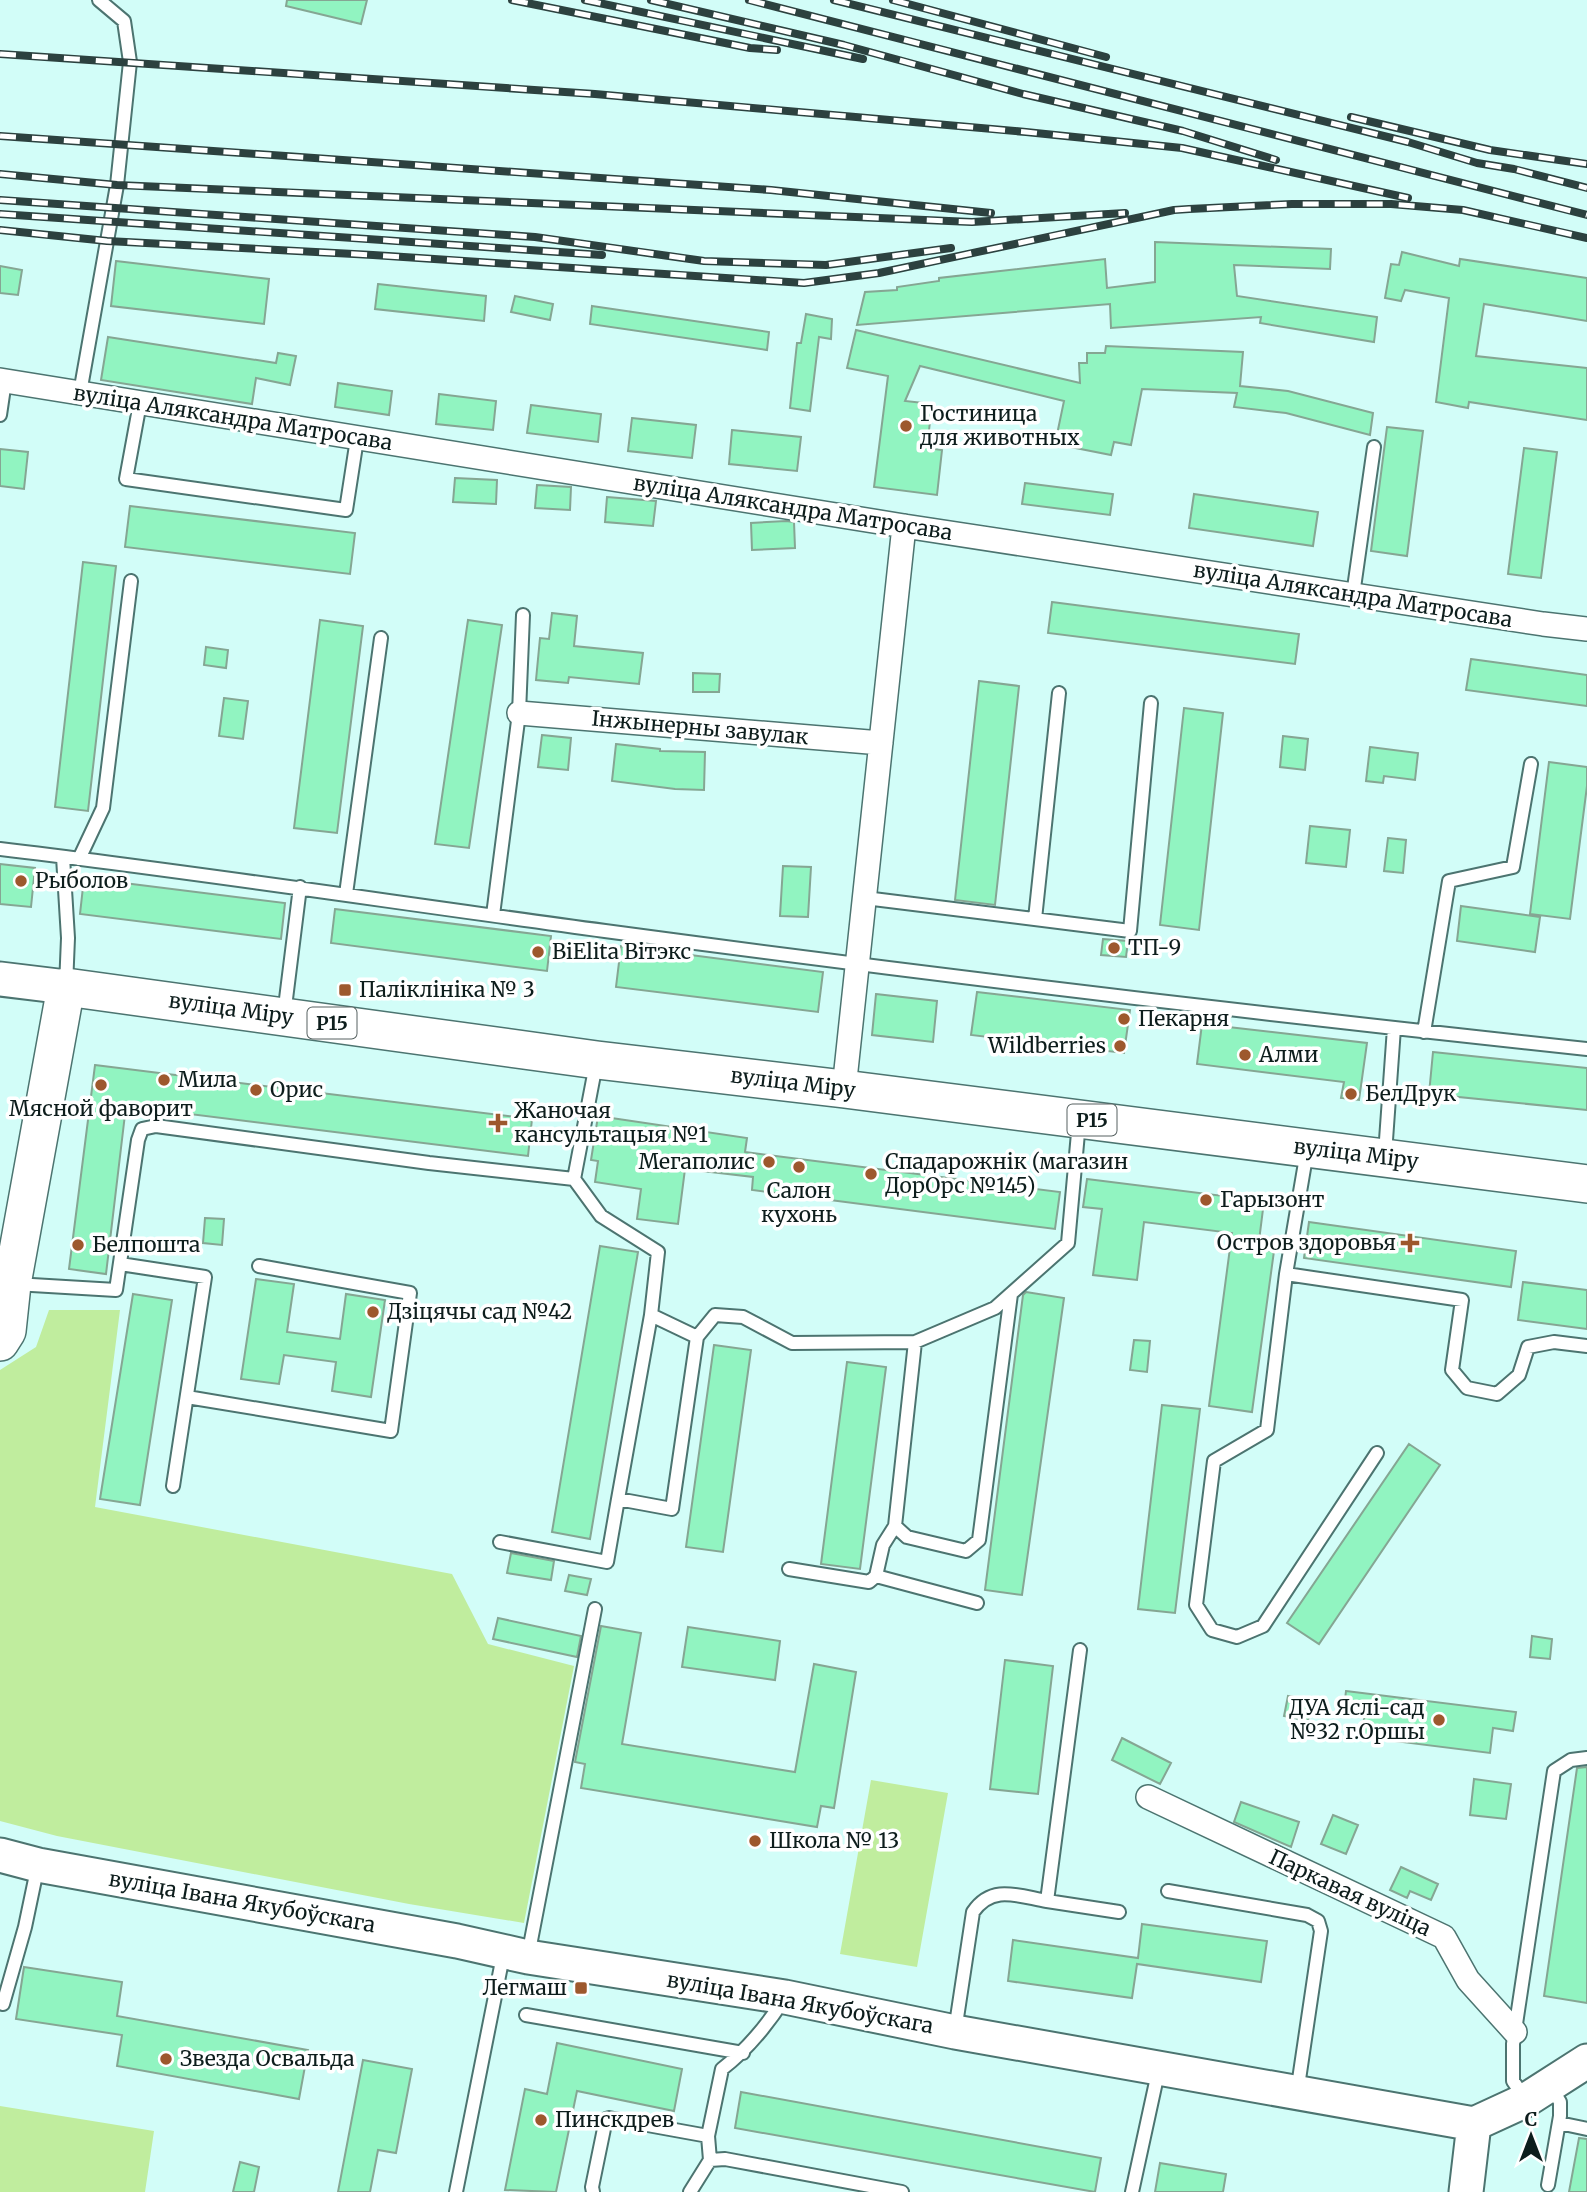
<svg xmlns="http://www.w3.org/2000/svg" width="1587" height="2192" font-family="Merriweather,serif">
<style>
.green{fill:#c0ed9e}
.building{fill:#91f4c1;stroke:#85a693;stroke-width:2}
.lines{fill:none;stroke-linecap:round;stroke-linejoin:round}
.lane-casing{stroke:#4c7470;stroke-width:16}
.street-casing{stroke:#4c7470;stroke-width:26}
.secondary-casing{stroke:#4c7470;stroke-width:37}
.primary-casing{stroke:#4c7470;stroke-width:40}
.lane{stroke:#fff;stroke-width:12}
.street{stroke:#fff;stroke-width:23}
.secondary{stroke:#fff;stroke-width:33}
.primary{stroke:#fff;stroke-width:37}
.rail-casing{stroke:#2c413f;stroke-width:8}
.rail{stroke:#fff;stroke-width:5;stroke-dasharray:16;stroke-linecap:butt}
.poi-dot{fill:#9d582d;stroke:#fff;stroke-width:2.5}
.labels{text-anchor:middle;stroke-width:7;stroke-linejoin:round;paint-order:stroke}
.shield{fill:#fff;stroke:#566160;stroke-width:2}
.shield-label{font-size:19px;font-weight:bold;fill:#0d1d1c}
.poi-label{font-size:21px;fill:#0d1d1c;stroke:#fff;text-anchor:start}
.street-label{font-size:21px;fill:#0d1d1c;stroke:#fff}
</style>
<rect width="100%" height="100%" fill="#d2fdf8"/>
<path class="green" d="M49 1310H120L95 1507 452 1574 488 1644 574 1666 524 1923 409 1904 57 1836 0 1821V1370L36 1347Z
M871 1780 948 1793 917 1967 840 1954Z
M0 2106 154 2131 145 2192H0Z"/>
<path class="building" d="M287 0H367L361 24 286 6Z
M1155 242 1331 249 1330 269 1234 265 1237 296 1377 317 1374 342 1260 323 1261 317 1111 328 1110 304 857 325 865 292 897 290V287L939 281V278L1105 259 1107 288 1155 282Z
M1402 252 1459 266 1460 259 1587 278V321L1484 304 1476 356 1587 368V420L1469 402 1468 408 1436 402 1449 298 1405 290 1401 301 1385 298 1391 264 1399 265Z
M116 261 269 279 264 324 111 306Z
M0 266 22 270 18 295 0 293Z
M378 284 486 296 484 321 375 309Z
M515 296 553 304 550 320 511 312Z
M592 306 769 332 767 350 590 324Z
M806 314 832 319 831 339 819 337 810 411 790 408 797 343H801Z
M856 330 1080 383 1079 363H1087V353H1105L1106 346 1243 352 1240 386 1288 391 1373 413 1370 435 1286 413 1234 407 1237 393 1142 389 1131 445 1114 442 1111 455 1055 444 1064 401 920 366 905 401 932 404 927 448 942 450 937 495 874 487 888 376 847 368Z
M108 337 276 363 278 353 296 356 290 385 256 378 252 404 101 380Z
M338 383 392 391 389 415 335 407Z
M439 394 496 401 493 430 436 424Z
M531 405 601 414 598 442 527 433Z
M632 418 696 425 692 458 628 451Z
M1387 427 1423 431 1407 556 1371 551Z
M732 430 801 437 797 471 729 464Z
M1524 448 1557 452 1541 578 1508 574Z
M0 449 28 452 24 489 0 486Z
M455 478 497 480 496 504 453 502Z
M1025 483 1113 494 1110 515 1022 504Z
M537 485 571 487 570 510 535 508Z
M1194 494 1318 512 1313 546 1189 528Z
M607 497 656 501 653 526 605 522Z
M130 506 355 533 350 574 125 547Z
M786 521 794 522 795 548 752 550 751 523Z
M83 562 116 566 88 811 55 807Z
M1052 602 1299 634 1295 664 1048 633Z
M552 613 577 616 574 646 643 653 639 684 569 677 568 683 536 680 540 638 549 639Z
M320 620 363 626 337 833 294 828Z
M468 620 502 625 469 848 435 844Z
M206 647 228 650 226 668 204 665Z
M1471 659 1587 675V706L1466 690Z
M693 673 720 674 719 692H693Z
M979 681 1019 686 995 905 955 900Z
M224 698 248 701 243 739 219 736Z
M1184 708 1223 713 1199 930 1160 925Z
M542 735 571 738 568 770 538 767Z
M1283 736 1308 739 1305 770 1280 767Z
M616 744 660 749V751L705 752 704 790 675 789 612 781Z
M1370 747 1418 753 1415 780 1384 776 1383 783 1366 781Z
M1549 762 1587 767V786L1570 919 1530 914Z
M1310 826 1350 830 1346 867 1306 863Z
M1388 838 1406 840 1403 873 1384 871Z
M0 864 35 868 31 907 0 904Z
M783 866 811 867 808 917 780 916Z
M84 878 285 903 281 939 80 914Z
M1461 906 1540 917 1535 952 1457 941Z
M335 909 551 936 547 971 331 943Z
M1103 939 1128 941 1126 957 1101 955Z
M621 946 823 972 818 1012 616 987Z
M977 992 1130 1010 1124 1053 971 1035Z
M876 994 937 1001 933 1042 872 1035Z
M1202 1024 1367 1043 1359 1100 1341 1098 1344 1082 1197 1064Z
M1433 1052 1587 1068V1110L1429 1094Z
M95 1065 532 1119 528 1156 126 1106 106 1274 69 1269Z
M598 1116 747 1138 745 1152 1060 1192 1055 1229 752 1190 753 1177 685 1169 678 1224 637 1219 641 1189 595 1182 598 1161 591 1160Z
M1087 1179 1264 1201 1258 1249 1274 1251 1252 1412 1209 1406 1232 1233 1144 1222 1137 1280 1093 1275 1102 1209 1083 1207Z
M205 1218 224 1219 222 1245 203 1243Z
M1309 1222 1516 1251 1511 1287 1304 1258Z
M600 1246 638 1252 590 1539 552 1532Z
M256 1279 294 1284 287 1332 340 1339 346 1294 385 1300 371 1397 332 1391 336 1362 284 1355 279 1384 241 1379Z
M1523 1282 1587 1290V1329L1518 1320Z
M1026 1292 1064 1298 1022 1595 985 1590 1023 1295Z
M133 1294 172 1300 140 1505 100 1499Z
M1134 1340 1150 1341 1147 1372 1130 1370Z
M714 1345 751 1350 723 1552 686 1547Z
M847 1362 886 1367 860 1569 821 1564Z
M1162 1405 1200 1409 1175 1613 1138 1609Z
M1409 1444 1440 1465 1319 1644 1287 1623Z
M511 1553 554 1561 551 1580 507 1573Z
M569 1575 591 1579 587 1595 565 1591Z
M498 1618 581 1636 577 1657 493 1639Z
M601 1626 641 1633 622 1744 795 1772 814 1664 856 1672 834 1808 821 1806 817 1827 581 1788 585 1764 575 1762Z
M688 1627 780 1641 775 1680 682 1667Z
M1532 1636 1552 1639 1550 1659 1530 1657Z
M1005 1660 1053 1666 1038 1794 990 1789Z
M1346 1691 1516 1712 1513 1731 1493 1728 1490 1753 1362 1737 1365 1710 1344 1708Z
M1288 1696 1312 1700 1308 1721 1284 1716Z
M1122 1738 1171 1763 1160 1784 1112 1760Z
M1587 1767V2003L1544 1996 1577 1768Z
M1474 1779 1511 1784 1506 1819 1470 1815Z
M1241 1802 1299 1822 1291 1847 1234 1822Z
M1333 1815 1358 1825 1346 1854 1321 1844Z
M1401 1867 1438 1884 1431 1900 1410 1891 1407 1898 1390 1890Z
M1142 1924 1267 1941 1261 1982 1137 1964 1132 1998 1008 1981 1013 1940 1138 1958Z
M24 1967 122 1982 117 2016 308 2050 299 2099 117 2066 122 2035 16 2019Z
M557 2043 682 2069 674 2111 577 2091 556 2192 505 2190 525 2089 547 2094Z
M363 2060 412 2069 396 2153 378 2150 370 2192H338Z
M741 2092 1101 2158 1095 2192 735 2128Z
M1579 2138 1587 2139V2192H1569Z
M240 2162 259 2167 254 2192H233Z
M1160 2163 1226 2174 1223 2192H1155Z"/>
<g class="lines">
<defs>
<path id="lane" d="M80 393 117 185 130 62 124 21 99 0
M140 403 126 479 346 510 357 439
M0 415 5 381
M1353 595 1374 447
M0 849C202 873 404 904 605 931 932 975 1259 1014 1587 1049
M63 857 68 938 66 986
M79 859 103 808 131 581
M346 894 381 638
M865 898 1130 931 1151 703
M493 915 519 713 523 615
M1035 919 1059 693
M284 1015 300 887
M1424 1032 1449 881 1513 867 1531 764
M1307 1151 1286 1274 1267 1430 1214 1461 1196 1605 1212 1630 1237 1637 1263 1626 1377 1453
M1385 1154 1394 1028
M574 1179 601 1216 658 1252 651 1315 697 1337
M120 1264 205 1277 173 1486
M1286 1274 1462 1300 1452 1370 1467 1388 1497 1394 1519 1375 1528 1347 1554 1342 1587 1346
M15 1284 116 1290 138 1140 142 1129 156 1126 429 1163 574 1179 596 1064
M651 1315 618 1499 672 1509 697 1337 715 1315 743 1317 792 1343 915 1342 995 1308 1068 1243 1079 1122
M915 1342 895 1526 907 1537 966 1551 979 1540 1011 1294
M187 1397 391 1431 410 1293 259 1266
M500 1542 607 1562 618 1499
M789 1569 869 1582 876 1576 883 1545 895 1526
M876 1576 977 1603
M1168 1891 1307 1915 1318 1921 1321 1931 1297 2093
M1047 1901 1119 1912
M528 1956 595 1609
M784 1999C766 2027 748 2049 722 2069L708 2136 710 2160 725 2159 902 2192
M3 2004 25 1927 38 1865
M526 2015 743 2053
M955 2031 973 1912C992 1884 1018 1896 1047 1901L1080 1650
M1526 2100 1513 2081V2044L1554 1771 1571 1760 1587 1758
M1559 2123 1587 2129
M1548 2185 1560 2116V2102L1550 2085
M456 2192 504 1951
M593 2192 592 2187 606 2119 609 2118 708 2136
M690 2192 710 2160
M1132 2192 1159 2068"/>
<path id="street" d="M0 380 904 526 1543 624 1587 629
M519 713 881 743
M844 1089 904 526
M1148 1797 1444 1937 1468 1980 1515 2032"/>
<path id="secondary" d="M0 979 66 987
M0 1855 38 1865 457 1941 528 1957 785 1997 955 2032 1474 2124 1526 2100 1587 2061
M1466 2192 1474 2124"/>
<path id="primary" d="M0 1342 7 1331 12 1284 66 987 597 1060 844 1089 1587 1184"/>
</defs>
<use href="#lane" class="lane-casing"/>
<use href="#street" class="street-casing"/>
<use href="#secondary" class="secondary-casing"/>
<use href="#primary" class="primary-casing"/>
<use href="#lane" class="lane"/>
<use href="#street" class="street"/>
<use href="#secondary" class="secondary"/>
<use href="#primary" class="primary"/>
<defs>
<path id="rail" d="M512 0 750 48 777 50
M585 0 863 59
M651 0 844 45 1023 94 1183 131 1276 160
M749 0 1587 215
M834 0 1408 142 1477 163 1514 169 1587 188
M893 0 1106 57
M0 54 595 94 1026 132 1182 148 1408 198
M1351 117 1490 150 1587 164
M0 136 771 190 991 213
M0 174 117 185 972 222 1125 213
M0 200 535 237 704 261 826 265 951 248
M0 214 602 255
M0 230 107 241 373 255 804 283 879 273 1174 210 1189 209 1292 204H1391L1463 210 1587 238"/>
</defs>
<use href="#rail" class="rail-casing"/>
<use href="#rail" class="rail"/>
</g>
<g class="poi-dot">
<circle cx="906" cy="426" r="7"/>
<circle cx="21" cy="881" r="7"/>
<circle cx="1114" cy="948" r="7"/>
<circle cx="538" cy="952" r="7"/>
<rect x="338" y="983" width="14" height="14" rx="3.5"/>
<circle cx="1124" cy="1019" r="7"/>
<circle cx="1120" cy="1046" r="7"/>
<circle cx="1245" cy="1055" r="7"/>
<circle cx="164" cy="1080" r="7"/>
<circle cx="101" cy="1085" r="7"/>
<circle cx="256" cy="1090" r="7"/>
<circle cx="1351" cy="1094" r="7"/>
<path d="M494.5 1112.5h7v7h7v7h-7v7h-7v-7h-7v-7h7z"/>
<circle cx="769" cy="1162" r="7"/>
<circle cx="799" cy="1167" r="7"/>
<circle cx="871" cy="1174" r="7"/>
<circle cx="1206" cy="1200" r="7"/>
<path d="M1406.5 1232.5h7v7h7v7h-7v7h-7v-7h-7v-7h7z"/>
<circle cx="78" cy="1245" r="7"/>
<circle cx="373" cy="1312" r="7"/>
<circle cx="1439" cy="1720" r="7"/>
<circle cx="755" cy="1841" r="7"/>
<rect x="574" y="1981" width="14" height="14" rx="3.5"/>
<circle cx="166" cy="2059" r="7"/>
<circle cx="541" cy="2120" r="7"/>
</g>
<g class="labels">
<g class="shield">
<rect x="307.5" y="1007.5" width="49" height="31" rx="5"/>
<rect x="1067.5" y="1104.5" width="49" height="31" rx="5"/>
</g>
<g class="shield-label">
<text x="332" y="1030">Р15</text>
<text x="1092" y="1127">Р15</text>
</g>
<g class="poi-label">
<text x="920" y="421">Гостиница<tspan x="920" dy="24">для животных</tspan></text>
<text x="35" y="888">Рыболов</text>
<text x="1128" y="955">ТП-9</text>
<text x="552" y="959">ВiElita Вітэкс</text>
<text x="359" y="997">Паліклініка № 3</text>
<text x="1138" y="1026">Пекарня</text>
<text x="1106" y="1053" text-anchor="end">Wildberries</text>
<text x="1259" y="1062">Алми</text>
<text x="178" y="1087">Мила</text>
<text x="270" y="1097">Орис</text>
<text x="1365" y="1101">БелДрук</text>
<text x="101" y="1116" text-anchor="middle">Мясной фаворит</text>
<text x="514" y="1118">Жаночая<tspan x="514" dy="24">кансультацыя №1</tspan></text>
<text x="755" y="1169" text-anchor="end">Мегаполис</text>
<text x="885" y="1169">Спадарожнік (магазин<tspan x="885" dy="24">ДорОрс №145)</tspan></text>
<text x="799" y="1198" text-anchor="middle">Салон<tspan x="799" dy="24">кухонь</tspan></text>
<text x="1220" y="1207">Гарызонт</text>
<text x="1396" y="1250" text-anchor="end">Остров здоровья</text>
<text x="92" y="1252">Белпошта</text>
<text x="387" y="1319">Дзіцячы сад №42</text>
<text x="1425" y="1715" text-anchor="end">ДУА Яслі-сад<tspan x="1425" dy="24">№32 г.Оршы</tspan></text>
<text x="769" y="1848">Школа № 13</text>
<text x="567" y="1995" text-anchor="end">Легмаш</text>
<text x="180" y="2066">Звезда Освальда</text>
<text x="555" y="2127">Пинскдрев</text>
</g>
<g class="street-label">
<text transform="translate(233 418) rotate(9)" y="7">вуліца Аляксандра Матросава</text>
<text transform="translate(793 508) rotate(9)" y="7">вуліца Аляксандра Матросава</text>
<text transform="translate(1353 595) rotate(9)" y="7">вуліца Аляксандра Матросава</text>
<text transform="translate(700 728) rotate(5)" y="7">Інжынерны завулак</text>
<text transform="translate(231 1009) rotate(8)" y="7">вуліца Міру</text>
<text transform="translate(793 1083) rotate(7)" y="7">вуліца Міру</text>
<text transform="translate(1356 1154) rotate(7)" y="7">вуліца Міру</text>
<text transform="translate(1350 1893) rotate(25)" y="7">Паркавая вуліца</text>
<text transform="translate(242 1902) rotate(10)" y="7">вуліца Івана Якубоўскага</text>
<text transform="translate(800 2003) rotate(10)" y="7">вуліца Івана Якубоўскага</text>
</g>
</g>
<g transform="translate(1531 2136)" stroke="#ffffff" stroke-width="5" paint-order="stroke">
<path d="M0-5L12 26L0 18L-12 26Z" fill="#0d1d1c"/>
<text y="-10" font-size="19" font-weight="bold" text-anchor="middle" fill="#0d1d1c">С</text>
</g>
</svg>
